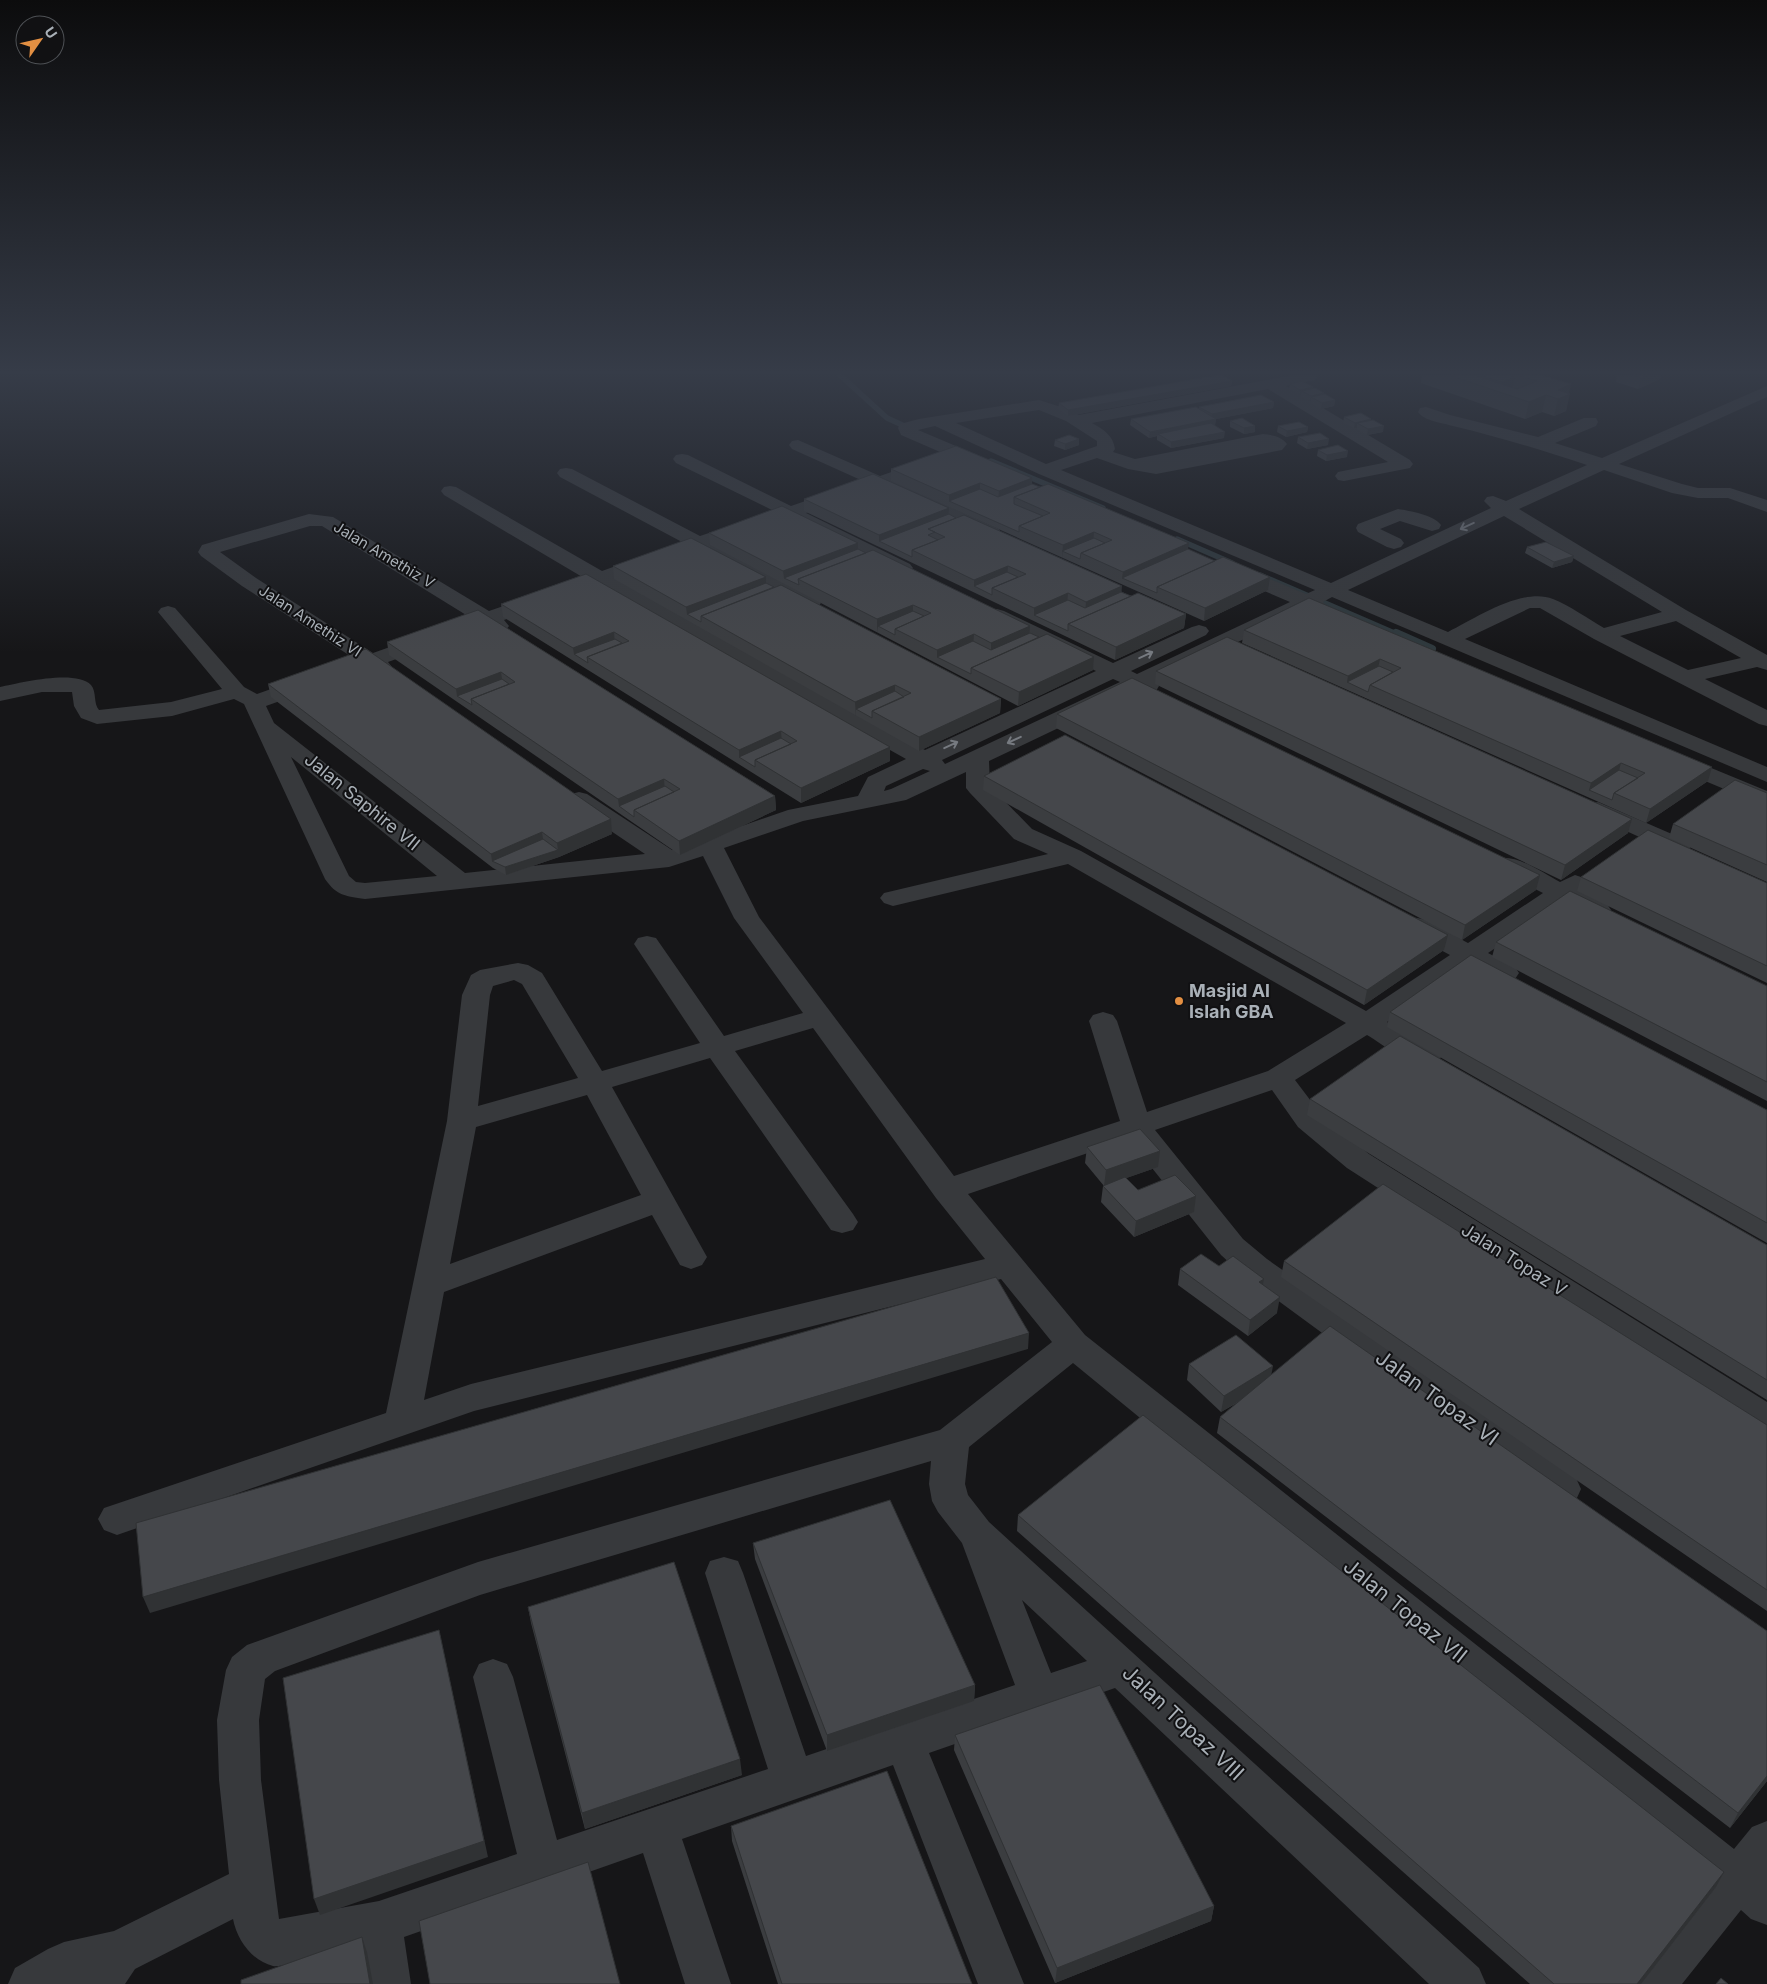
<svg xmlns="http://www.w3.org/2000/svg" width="1767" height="1984" font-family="Inter,sans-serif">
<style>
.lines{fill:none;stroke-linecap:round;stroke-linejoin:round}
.stream-far1{stroke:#2f393d;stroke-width:5.5}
.stream{stroke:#2f393d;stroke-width:8}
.minor{fill:#37393c;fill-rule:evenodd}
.wall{fill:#3b3d40}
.shaded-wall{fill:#303234}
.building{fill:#45474b;stroke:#303234}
.oneway{stroke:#767a80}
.poi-dot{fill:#e38f42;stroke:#111113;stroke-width:2}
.labels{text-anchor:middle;stroke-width:4;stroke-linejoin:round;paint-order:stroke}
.far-street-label{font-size:15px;fill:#a9b0b7;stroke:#111113}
.street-label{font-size:18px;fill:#a9b0b7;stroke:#111113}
.poi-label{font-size:18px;font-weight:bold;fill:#a9b0b7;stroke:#111113;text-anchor:start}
.near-street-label{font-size:21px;fill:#a9b0b7;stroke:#111113}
</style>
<rect width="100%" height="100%" fill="#161618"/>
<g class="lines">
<path class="stream-far1" d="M840 375 887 418 911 429
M991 461 1103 508
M1177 539 1232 563
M1260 575 1399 635"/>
<path class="stream" d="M1396 633 1432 649"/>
<path class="minor" d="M1294 375H1316L1317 377 1315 380 1286 386 1410 460 1413 464 1410 468 1344 481 1338 480 1335 476 1338 472 1388 462 1268 389 1092 423C1104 430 1113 435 1115 449L1113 452 1135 459 1263 434C1272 435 1281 436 1287 444L1282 450 1156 474 1128 469 1097 458 1061 470 1331 583 1491 508 1484 501 1487 497 1493 496 1506 501 1587 465C1542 450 1499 437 1453 426 1443 423 1424 421 1418 412L1420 408 1426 407 1450 415 1538 437 1584 418H1596L1598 422 1596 426 1555 443 1602 458 1767 386V397L1619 464 1682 484 1698 488H1730L1767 500V512L1728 498H1698L1672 493 1604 470 1519 509 1686 610 1767 655V670L1757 667 1705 679 1767 710V726L1759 724 1594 639 1540 608H1530L1465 639 1767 767V782L1332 597 1323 602 1326 606 1323 610 1316 612 1307 609 1156 681 1159 686 1156 691 1148 693 1138 690 989 761 990 786 1032 829 1081 851 1366 1011 1450 955 1403 930 1399 924 1403 918C1424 913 1449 933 1468 943L1543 893 1495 869 1491 864 1495 859C1516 853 1541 872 1560 882L1575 875 1584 878 1588 883 1580 891 1607 904 1611 910 1607 916C1591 920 1577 910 1563 903L1488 953 1515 967 1519 973 1515 979C1498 983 1485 973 1470 966L1387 1022 1437 1050 1441 1057 1437 1064C1414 1070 1387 1047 1367 1035L1295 1080 1320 1113 1369 1154 1767 1402V1434L1754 1430 1347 1168 1298 1127 1272 1090 1155 1130 1243 1239 1267 1259 1576 1478 1581 1489 1576 1500 1563 1504 1550 1500 1243 1275 1221 1255 1129 1139 968 1194 1085 1335 1734 1849 1752 1827 1767 1821V1925L1751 1919 1741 1910 1682 1984H1630L1637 1968 1707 1882 1073 1363 969 1447 965 1484 968 1495 989 1522 1479 1968 1486 1984H1429L1115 1688 929 1753 1024 1984H978L893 1765 682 1839 731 1984H685L643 1853 404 1937 411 1984H365L360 1949C346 1952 283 1968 273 1966 252 1961 237 1940 233 1919L135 1969 125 1984H8L15 1968 48 1949 64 1942 114 1931 229 1874 219 1780 217 1720 226 1670 232 1657 247 1645 478 1562 940 1430 1052 1342 1001 1279 474 1411 117 1535 104 1530 98 1519 104 1508 386 1413 447 1121 462 995 471 975 480 970 518 963 528 965 542 973 602 1071 700 1043 634 944 638 938 647 936 656 938 724 1036 803 1013 734 918 703 856 669 867 365 899C345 896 337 896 325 879L244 704 234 699 172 716 97 724 81 718 74 706 72 692H42L0 701V687C19 683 76 669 91 685 97 692 93 703 99 710L171 702 222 689 158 612 161 608 168 606 175 608 244 687 257 694 355 659 242 586 201 556 198 552 202 545 309 514 333 517 489 611 584 578 444 495 441 491 444 487 450 486 456 487 602 571 682 542 560 477 557 473 560 469 566 468 572 469 700 536 774 511 676 463 673 459 676 455 682 454 688 455 791 506 863 481 792 449 789 445 792 441 798 440 880 476 920 462 926 461 932 462 935 466 932 470 895 482 999 529 1001 533 999 537 992 539 985 537 878 488 806 513 910 564 913 568 910 572 903 574 896 572 789 519 714 544 818 599 821 603 818 607 811 609 804 607 697 550 616 579 925 750 1096 671 990 619 987 615 990 611 997 609 1004 611 1113 663 1192 627 1199 625 1206 627 1209 631 1206 635 1131 671 1137 674 1290 602 1227 575 1224 571 1227 567 1234 565 1241 567 1306 594 1315 590 1039 474 935 426 918 430 989 460 992 464 989 468 983 469 977 468 901 435 898 428 900 424 919 419 1039 400 1061 407 1079 415ZM1039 410 1066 421 1097 441V446L1046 464 956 423ZM1504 516 1662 612 1604 628C1587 618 1570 606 1553 599 1522 587 1476 618 1448 632L1348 590ZM310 526H322L471 618 373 653 256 578 220 552ZM598 586 906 759 868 777 858 796 788 810 672 850 587 794 579 792 571 794 567 799 571 804 645 854 465 873 274 723 266 706 369 669 381 673 389 672 392 667 388 662 486 627 499 632 506 630 509 626 504 620ZM1676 621 1741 658 1688 670 1620 636ZM1113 679 1120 682 945 764 942 760ZM291 757 437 876 365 883 356 882 349 876ZM923 769 930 771 891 789 884 791 886 786ZM966 772V788L970 793 1014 839 1048 854 884 893 880 898 884 903 893 906 1068 864 1346 1023 1268 1071 1147 1112 1117 1021 1113 1015 1103 1012 1093 1015 1089 1021 1120 1121 954 1176 759 917 724 848 803 821 906 800ZM514 980 522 984 578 1078 478 1106 490 995 493 986ZM813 1028 936 1198 985 1259 471 1384 424 1400 444 1292 652 1215 680 1265 691 1269 702 1265 707 1257 612 1087 710 1058 831 1230 842 1233 853 1230 858 1222 853 1214 735 1051ZM587 1095 641 1195 450 1264 476 1127ZM931 1461 929 1484 932 1501 938 1512 962 1543 1015 1685 806 1756 743 1573 738 1561 724 1557 710 1561 705 1573 768 1769 557 1840 513 1677 507 1664 493 1659 479 1664 473 1677 517 1854 379 1901 279 1919 261 1780 259 1720 265 1679 275 1671 480 1595ZM1022 1600 1087 1661 1051 1673Z
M1398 509C1410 511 1434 515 1441 525L1439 529 1432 531 1400 521 1380 529 1401 539 1404 543 1401 547 1394 549 1387 547 1358 532 1356 528 1358 524Z
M1675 753 1767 791V807L1667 765 1663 760 1667 755Z
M1598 802 1688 841 1691 846 1688 851 1679 853 1670 851 1589 814 1586 809 1589 804Z"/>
</g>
<path class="wall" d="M1422 375H1541L1569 394 1566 411 1554 416 1542 412 1525 419 1421 383Z
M1617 375H1661L1660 379 1638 389 1616 382Z
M1232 381 1231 386 1068 416 1058 409 1059 403Z
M1290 384 1313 389 1335 400 1334 406 1321 409 1310 403 1311 401 1301 397V395H1300L1289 389Z
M1274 402 1273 408 1216 419 1215 425H1214L1224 438 1171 448 1157 440V436L1149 438 1130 425 1131 419 1199 409V407Z
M1344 417 1371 419V421L1383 432 1367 435 1356 429 1357 428H1354L1343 423Z
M1230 421 1255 432 1244 434 1230 427Z
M1278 426 1308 427 1307 432 1286 437 1277 432Z
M1298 437 1328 445 1307 449 1297 443Z
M1079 439V445L1065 450 1054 446 1055 440Z
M1318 450 1347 457 1326 461 1317 456Z
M891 469 1032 478V484L1188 549 1268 590 1204 621 891 481Z
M804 499 949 514 1131 596 1186 614 1184 628 1115 660 804 511Z
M709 533 858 549 1039 637 1094 657 1093 670 1018 706 710 545Z
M1527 547 1574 556 1572 562 1552 568 1525 553Z
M613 566 766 583 1001 699 1000 713 919 751 614 579Z
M586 574 890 761 801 803 503 617 501 604Z
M1309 598 1708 781 1646 823 1242 643 1244 630Z
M478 610 775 796 776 810 680 855 389 655 387 642Z
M1156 671 1632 819 1628 833 1561 880 1155 684Z
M268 684 612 834 559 857 506 875 493 868 271 697Z
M1057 714 1536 890 1462 940 1056 728Z
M984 776 1444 950 1364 1005 983 790Z
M1767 793V882L1669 838 1673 824Z
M1581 877 1767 883V983L1577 891Z
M1496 942 1767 986V1101L1492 957Z
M1390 1012 1767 1110V1243L1387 1027Z
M1310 1099 1767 1245V1400L1307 1115Z
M1087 1147 1158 1167 1126 1178 1138 1190 1196 1196 1194 1212 1134 1237 1101 1202 1103 1186H1104L1085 1163Z
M1284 1261 1767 1425V1611L1281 1277Z
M1219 1266 1264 1279 1263 1285 1277 1313 1248 1336 1178 1285 1180 1269Z
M1189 1364 1271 1374 1767 1631V1781L1730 1828 1217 1433 1220 1417 1237 1403 1221 1412 1187 1380Z
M1018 1515 1716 1887 1641 1984H1530L1017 1531Z
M753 1543 975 1685 974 1701 827 1751 755 1559Z
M528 1607 742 1775 585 1829 531 1623Z
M955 1735 1214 1906 1211 1921 1055 1983 954 1750Z
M731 1826 972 1984H778L732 1841Z"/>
<path class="shaded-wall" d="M1647 375H1661L1660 379 1638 389 1641 378Z
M1515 377 1511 394 1500 392 1502 382Z
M1232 381 1231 386 1068 416V410Z
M1571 384 1569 394H1570L1566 411 1554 416 1558 399V390Z
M1313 387 1312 393 1302 391 1301 395H1300V390Z
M1324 393 1323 399 1311 397V401H1310L1311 396Z
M1546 395 1542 412 1525 419 1529 402Z
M1335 400 1334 406 1321 409 1322 403Z
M1274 402 1273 408 1216 419 1215 425 1160 436 1158 434 1157 436 1149 438 1150 432 1211 420 1212 414Z
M1371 419V425L1357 423V428H1354L1355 423Z
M1255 426V432L1244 434V428Z
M1384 426 1383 432 1367 435 1368 429Z
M1308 427 1307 432 1286 437 1287 431Z
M1225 432 1224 438 1171 448V442Z
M1079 439V445L1065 450V444Z
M1329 439 1328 445 1307 449 1308 443Z
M1348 451 1347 457 1326 461 1327 455Z
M1032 478V490L998 503 999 491Z
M980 483V495L949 501V507V495Z
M949 508 948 520 879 541V535Z
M1094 532 1093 545 1062 551V558L1063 545Z
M858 543V555L784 578 783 571Z
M1189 543 1187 556 1122 578 1123 572Z
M1574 556 1572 562 1552 568 1554 562Z
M1008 566 1007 579 974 586V580Z
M766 577V590L687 614 686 607Z
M1270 577 1268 590 1204 621 1205 608Z
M1122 586 1121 599 1085 615 1086 602Z
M1068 593 1067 606 1034 615V608Z
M913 605V618L878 626 877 633V619Z
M1186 614 1184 628 1115 660 1116 647Z
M1030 626 1029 639 991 657V643Z
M614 632 615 645 574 654 573 648Z
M974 634 973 648 937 657V650Z
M1094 657 1093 670 1018 706 1019 692Z
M1380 659 1377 673 1347 682 1348 676Z
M501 672 503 686 457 696 456 689Z
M895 685V698L856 709V716L855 702Z
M1001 699 1000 713 919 751V737Z
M781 731 782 745 739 757V764V750Z
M890 747V761L801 803V788Z
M1621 763 1617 778 1589 790 1587 797 1591 783Z
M1712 767 1708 781 1646 823 1650 809Z
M664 779 665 793 619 806 618 799Z
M775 796 776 810 680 855 679 841Z
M611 819 612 834 559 857 557 843Z
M1632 819 1628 833 1561 880 1565 865Z
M542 832 544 846 492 861 491 854Z
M558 850 559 857 506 875 505 867Z
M1540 875 1536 890 1462 940 1465 925Z
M1448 935 1444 950 1364 1005 1367 990Z
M1160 1151 1158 1167 1104 1186 1106 1170Z
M1196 1196 1194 1212 1134 1237 1136 1221Z
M1264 1279 1261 1295 1259 1282Z
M1280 1297 1277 1313 1248 1336 1250 1320Z
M1029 1333 1028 1349 150 1613 143 1597Z
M1273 1366 1270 1382 1221 1412 1224 1396Z
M439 1630 488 1857 320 1915 314 1899Z
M975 1685 974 1701 827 1751V1735Z
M740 1759 742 1775 585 1829 582 1813Z
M1767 1776V1781L1730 1828 1738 1813Z
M1724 1872 1716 1887 1641 1984H1637Z
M1214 1906 1211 1921 1055 1983 1057 1968Z
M362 1937 367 1952 373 1984H370Z"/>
<path class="building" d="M1219 375H1222L1232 381 1068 410 1059 403Z
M1449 375H1474L1517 389 1537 381 1517 375H1541L1571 384 1558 390 1570 394 1558 399 1546 395 1529 402Z
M1479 375H1508L1515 377 1502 382Z
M1632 375H1647L1641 378Z
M1302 381 1313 387 1300 390 1290 384Z
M1315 388 1324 393 1311 396 1302 391Z
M1325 394 1335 400 1322 403 1311 397Z
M1261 395 1274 402 1212 414 1199 407Z
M1196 407 1216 419 1150 432 1131 419Z
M1361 413 1371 419 1355 423 1344 417Z
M1242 418 1255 426 1244 428 1230 421Z
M1373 420 1384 426 1368 429 1357 423Z
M1299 422 1308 427 1287 431 1278 426Z
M1211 423 1225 432 1171 442 1158 434Z
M1320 433 1329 439 1308 443 1298 437Z
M1069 435 1079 439 1065 444 1055 440Z
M1338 445 1348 451 1327 455 1318 450Z
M956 446 1032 478 999 491 980 483 949 495 891 469Z
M873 474 949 508 879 535 804 499Z
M1032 484 1040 487 1014 497V504L1043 516 1019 526V532L949 501 980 489 998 497Z
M1048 484 1189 543 1123 572 1081 553 1112 540 1094 532 1063 545 1019 526 1050 513 1014 497Z
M782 506 858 543 783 571 709 533Z
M949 514 956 518 928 529 935 532 928 535 938 540 912 550V557L879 541Z
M964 515 1122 586 1086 602 1068 593 1034 608 992 588 1026 574 1008 566 974 580 912 550 945 537 928 529Z
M691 538 766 577 686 607 613 566Z
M1094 538 1105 543 1081 553 1080 559 1062 551Z
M1546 542 1574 556 1554 562 1527 547Z
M858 549 866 553 798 579 799 585 784 578Z
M1188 549 1215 561 1157 587V593L1122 578Z
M873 550 1030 626 991 643 974 634 937 650 895 629 931 613 913 605 877 619 798 579Z
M1223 557 1270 577 1205 608 1157 587Z
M1007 572 1018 577 992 588V595L974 586Z
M586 574 890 747 801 788 755 760 797 741 781 731 739 750 587 657 629 641 614 632 573 648 501 604Z
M766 583 774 587 701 616V622L687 614Z
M781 585 1001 699 919 737 872 711 911 693 895 685 855 702 701 616Z
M1121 592 1131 596 1068 624V631L1034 615 1068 600 1085 608Z
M1138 593 1186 614 1116 647 1068 624Z
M1309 598 1712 767 1650 809 1614 793 1645 773 1621 763 1591 783 1370 685 1401 668 1380 659 1348 676 1244 630Z
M478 610 775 796 679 841 634 810 680 789 664 779 618 799 471 699 515 682 501 672 456 689 387 642Z
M913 611 924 616 895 629V635L878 626Z
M1030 633 1039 637 971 668V674L937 657 973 641 991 650Z
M1047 634 1094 657 1019 692 971 668Z
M1227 637 1632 819 1565 865 1156 671Z
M615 639 622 643 587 657 588 663 574 654Z
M366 649 611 819 557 843 542 832 491 854 268 684Z
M1379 666 1393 672 1370 685 1368 692 1347 682Z
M1132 678 1540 875 1465 925 1057 714Z
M502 679 509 684 471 699 472 705 457 696Z
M895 691 904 697 872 711V718L856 709Z
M1065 735 1448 935 1367 990 984 776Z
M781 738 791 744 755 760V767L739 757Z
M1619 770 1638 778 1614 793 1612 800 1589 790Z
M1735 780 1767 793V865L1673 824Z
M665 786 674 792 634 810V817L619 806Z
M1648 830 1767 883V966L1581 877Z
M543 839 558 850 505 867 492 861Z
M1570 891 1767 986V1082L1496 942Z
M1471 955 1767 1110V1223L1390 1012Z
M1400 1036 1767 1245V1380L1310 1099Z
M1140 1129 1160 1151 1106 1170 1087 1147Z
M1175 1175 1196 1196 1136 1221 1103 1186 1125 1177 1138 1190Z
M1383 1184 1767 1425V1590L1284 1261Z
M1201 1254 1219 1266 1233 1256 1264 1279 1259 1282 1280 1297 1250 1320 1180 1269Z
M996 1277 1029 1333 143 1597 136 1523Z
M1330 1326 1767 1631V1776L1738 1813 1220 1417Z
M1236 1335 1273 1366 1224 1396 1189 1364Z
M1143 1415 1724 1872 1637 1984H1554L1018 1515Z
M890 1500 975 1685 827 1735 753 1543Z
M674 1562 740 1759 582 1813 528 1607Z
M439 1630 484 1841 314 1899 283 1678Z
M1100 1685 1214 1906 1057 1968 955 1735Z
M887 1771 972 1984H782L731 1826Z
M588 1862 620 1984H430L419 1921Z
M362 1937 370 1984H241V1980Z
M1721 1978 1728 1984H1716Z"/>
<defs><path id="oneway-shaft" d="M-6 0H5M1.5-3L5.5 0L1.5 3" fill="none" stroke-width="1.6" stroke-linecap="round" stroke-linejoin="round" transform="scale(1.25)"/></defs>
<g class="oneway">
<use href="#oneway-shaft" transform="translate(1467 526) rotate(155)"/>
<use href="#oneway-shaft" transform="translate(1146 655) rotate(-25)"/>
<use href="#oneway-shaft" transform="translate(1014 740) rotate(155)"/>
<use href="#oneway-shaft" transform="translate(951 745) rotate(-25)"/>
</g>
<linearGradient id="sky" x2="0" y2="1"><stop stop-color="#0c0c0d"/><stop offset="0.57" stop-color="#363c48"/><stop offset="1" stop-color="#363c48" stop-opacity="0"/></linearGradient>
<rect width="1767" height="653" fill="url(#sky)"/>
<circle class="poi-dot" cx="1179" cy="1001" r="5"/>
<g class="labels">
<g class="far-street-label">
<text transform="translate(384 555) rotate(31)" y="5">Jalan Amethiz V</text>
<text transform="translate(310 621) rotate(33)" y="5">Jalan Amethiz VI</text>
</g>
<g class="street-label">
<text transform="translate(362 802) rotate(39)" y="6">Jalan Saphire VII</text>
<text transform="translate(1514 1260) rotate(32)" y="6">Jalan Topaz V</text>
</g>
<g class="poi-label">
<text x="1189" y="997">Masjid Al<tspan x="1189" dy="21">Islah GBA</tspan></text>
</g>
<g class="near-street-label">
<text transform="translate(1437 1398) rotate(36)" y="7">Jalan Topaz VI</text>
<text transform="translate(1405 1611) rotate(39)" y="7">Jalan Topaz VII</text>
<text transform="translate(1183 1723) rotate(43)" y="7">Jalan Topaz VIII</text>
</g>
</g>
<g transform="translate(40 40) rotate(56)"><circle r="24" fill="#111113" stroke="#4e5155"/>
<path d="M0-4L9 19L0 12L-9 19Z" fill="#e38f42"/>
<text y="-8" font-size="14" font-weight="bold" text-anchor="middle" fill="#a9b0b7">U</text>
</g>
</svg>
